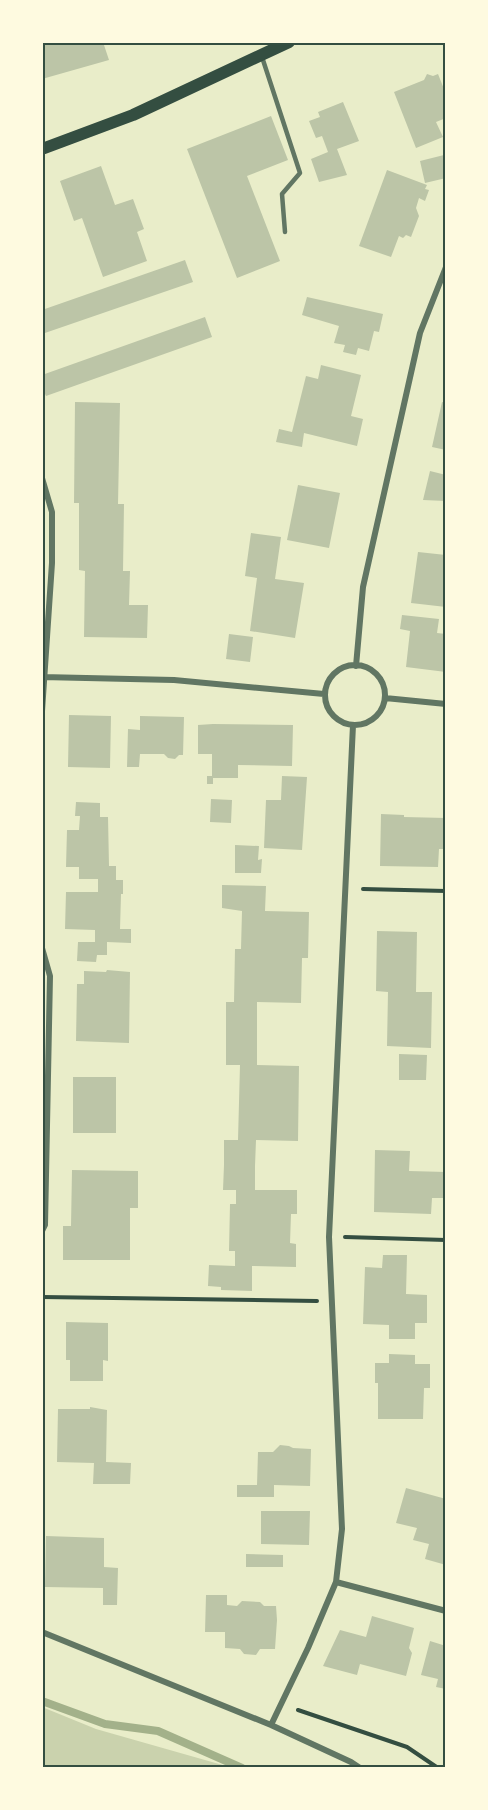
<svg xmlns="http://www.w3.org/2000/svg" width="488" height="1810" font-family="'Open Sans',sans-serif">
<style>
.green{fill:#cad2ad}
.lines{fill:none;stroke-linecap:round;stroke-linejoin:round}
.stream{stroke:#a3b18a;stroke-width:8}
.building{fill:#bcc5a7}
.path{stroke:#344e41;stroke-width:4}
.service{stroke:#617663;stroke-width:4.5}
.minor{stroke:#617663;stroke-width:6}
.secondary{stroke:#344e41;stroke-width:12}
.neatline{fill:none;stroke:#344e41;stroke-width:2}
</style>
<rect width="100%" height="100%" fill="#e9edc9"/>
<path class="green" d="M42 1707 96 1729 233 1768H42Z"/>
<g class="lines">
<path class="stream" d="M42 1701 105 1724 158 1731 242 1768"/>
</g>
<path class="building" d="M42 42H103L109 60 42 79Z
M427 74 433 76 438 74 446 94V118L436 122 443 137 416 148 394 92 424 80Z
M343 102 359 141 337 149 347 175 319 182 311 159 328 152 322 136 316 138 309 121 320 117 318 112Z
M271 116 288 160 247 176 280 261 237 278 187 149Z
M444 155 446 178 425 183 420 161Z
M101 166 115 205 133 199 144 229 137 232 147 261 103 277 82 218 74 221 60 181Z
M387 170 427 185 425 189 429 190 425 201 419 198 416 208 419 216 411 237 406 235 403 238 399 236 391 257 359 246Z
M185 260 193 282 42 334V310Z
M307 297 383 314 379 332 374 331 369 351 358 348 356 355 343 352 345 345 334 343 339 326 302 315Z
M205 317 212 337 46 396 45 394 42 395V375Z
M321 365 361 375 351 416 363 419 357 446 304 433 302 447 276 442 279 429 292 432 306 376 318 379Z
M75 402 120 403 118 504H124L123 571H130L129 605H148L147 638 84 637 85 571 79 570V503H74Z
M442 402 446 403V450L432 447Z
M430 471 446 475V501L423 500Z
M298 485 340 493 329 548 287 540Z
M251 533 281 537 275 579 304 583 295 638 250 631 257 578 245 576Z
M418 552 446 555V607L411 603Z
M402 615 439 619 437 633 446 634V672L406 667 410 631 400 629Z
M229 634 253 637 250 662 226 659Z
M69 715 111 716 110 768 68 767Z
M140 716 184 717 183 755H179L175 759 168 758 164 754H140L139 767H127L128 729 140 730Z
M213 724 293 725 292 766 238 765V778H213V784H207V776H212V754H198V725Z
M282 776 307 777 302 850 264 848 266 800H281Z
M211 799 232 800 231 823 210 822Z
M76 802 100 803V817H108L109 866H116V880H123V894H121L120 929H131V943L107 942V955H97L96 962 77 961 78 942H95V930L65 929 66 892H98V879H79V867H66L67 830H79L80 816H75Z
M381 814 404 815V817L446 818V849H439L438 867 380 866Z
M235 845 259 846 258 860 262 859 261 873H235Z
M222 885 266 886 265 911 309 912 308 958H302L301 1003 257 1002V1065L299 1066 298 1141 256 1140 255 1166V1190H297V1214H291L290 1243 296 1244V1267L252 1266V1291L221 1290V1287L208 1286 209 1265 235 1266V1251H229L230 1204H236V1190H223L224 1165V1140H238L240 1065H226V1002H234L235 949H241L242 911 222 908Z
M377 931 417 932 416 992H432L431 1048 387 1046 388 992 376 991Z
M107 970 130 972 129 1043 76 1041 77 984H84V971L106 972Z
M399 1054 427 1055 426 1080H399Z
M73 1077H116V1133H73Z
M375 1150 410 1151 409 1171 446 1172V1198H432L431 1214 374 1212Z
M72 1170 138 1171V1208H130V1260H63V1226H71Z
M383 1255H407L406 1294 427 1295V1323H415V1339H389V1325L363 1324 365 1267 382 1268Z
M66 1322 108 1323V1361L103 1360V1381H70V1360H66Z
M389 1354 415 1355V1364H430V1388H424L423 1419H378V1383H375V1363H389Z
M90 1407 107 1410 106 1462 131 1463 130 1484H93L94 1463 57 1462 58 1409H90Z
M280 1445 289 1446 293 1448 311 1449 310 1486 274 1485V1497H237V1485H257L258 1452H273Z
M406 1488 446 1499V1565L425 1559 429 1544 413 1540 417 1528 396 1523Z
M261 1511H310L309 1545 261 1544Z
M46 1536 104 1538V1567L118 1568 117 1605H103V1588L45 1587Z
M246 1554 283 1555V1567H246Z
M206 1595H227V1605L237 1606 242 1601 260 1602 264 1606H276L277 1620 275 1649H260L256 1655 244 1654 240 1649 225 1648V1632H205Z
M372 1616 414 1628 409 1648 412 1653 406 1676 360 1664 357 1675 323 1666 340 1630 366 1637Z
M430 1641 446 1646V1689L436 1687 438 1679 421 1675Z"/>
<g class="lines">
<path class="path" d="M363 889 446 891
M345 1237 446 1240
M42 1297 317 1301
M298 1710 407 1747 438 1768"/>
<path class="service" d="M262 57 300 173 282 194 285 232"/>
<path class="minor" d="M42 478 52 512V563L42 711
M325 695a30 30 0 1 1 60 0a30 30 0 1 1-60 0Z
M356 666 363 587 420 333 446 267
M42 677 174 680 324 694
M385 698 446 704
M42 948 50 976 45 1225 42 1231
M336 1582 446 1611
M42 1632 271 1725 351 1762 360 1768
M271 1725 308 1648 336 1582 342 1529 329 1237 353 725"/>
<path class="secondary" d="M42 149 133 115 289 42"/>
</g>
<rect width="488" height="1810" fill="none" stroke="#fefae0" stroke-width="87"/>
<rect x="44" y="44" width="400" height="1722" class="neatline"/>
</svg>
